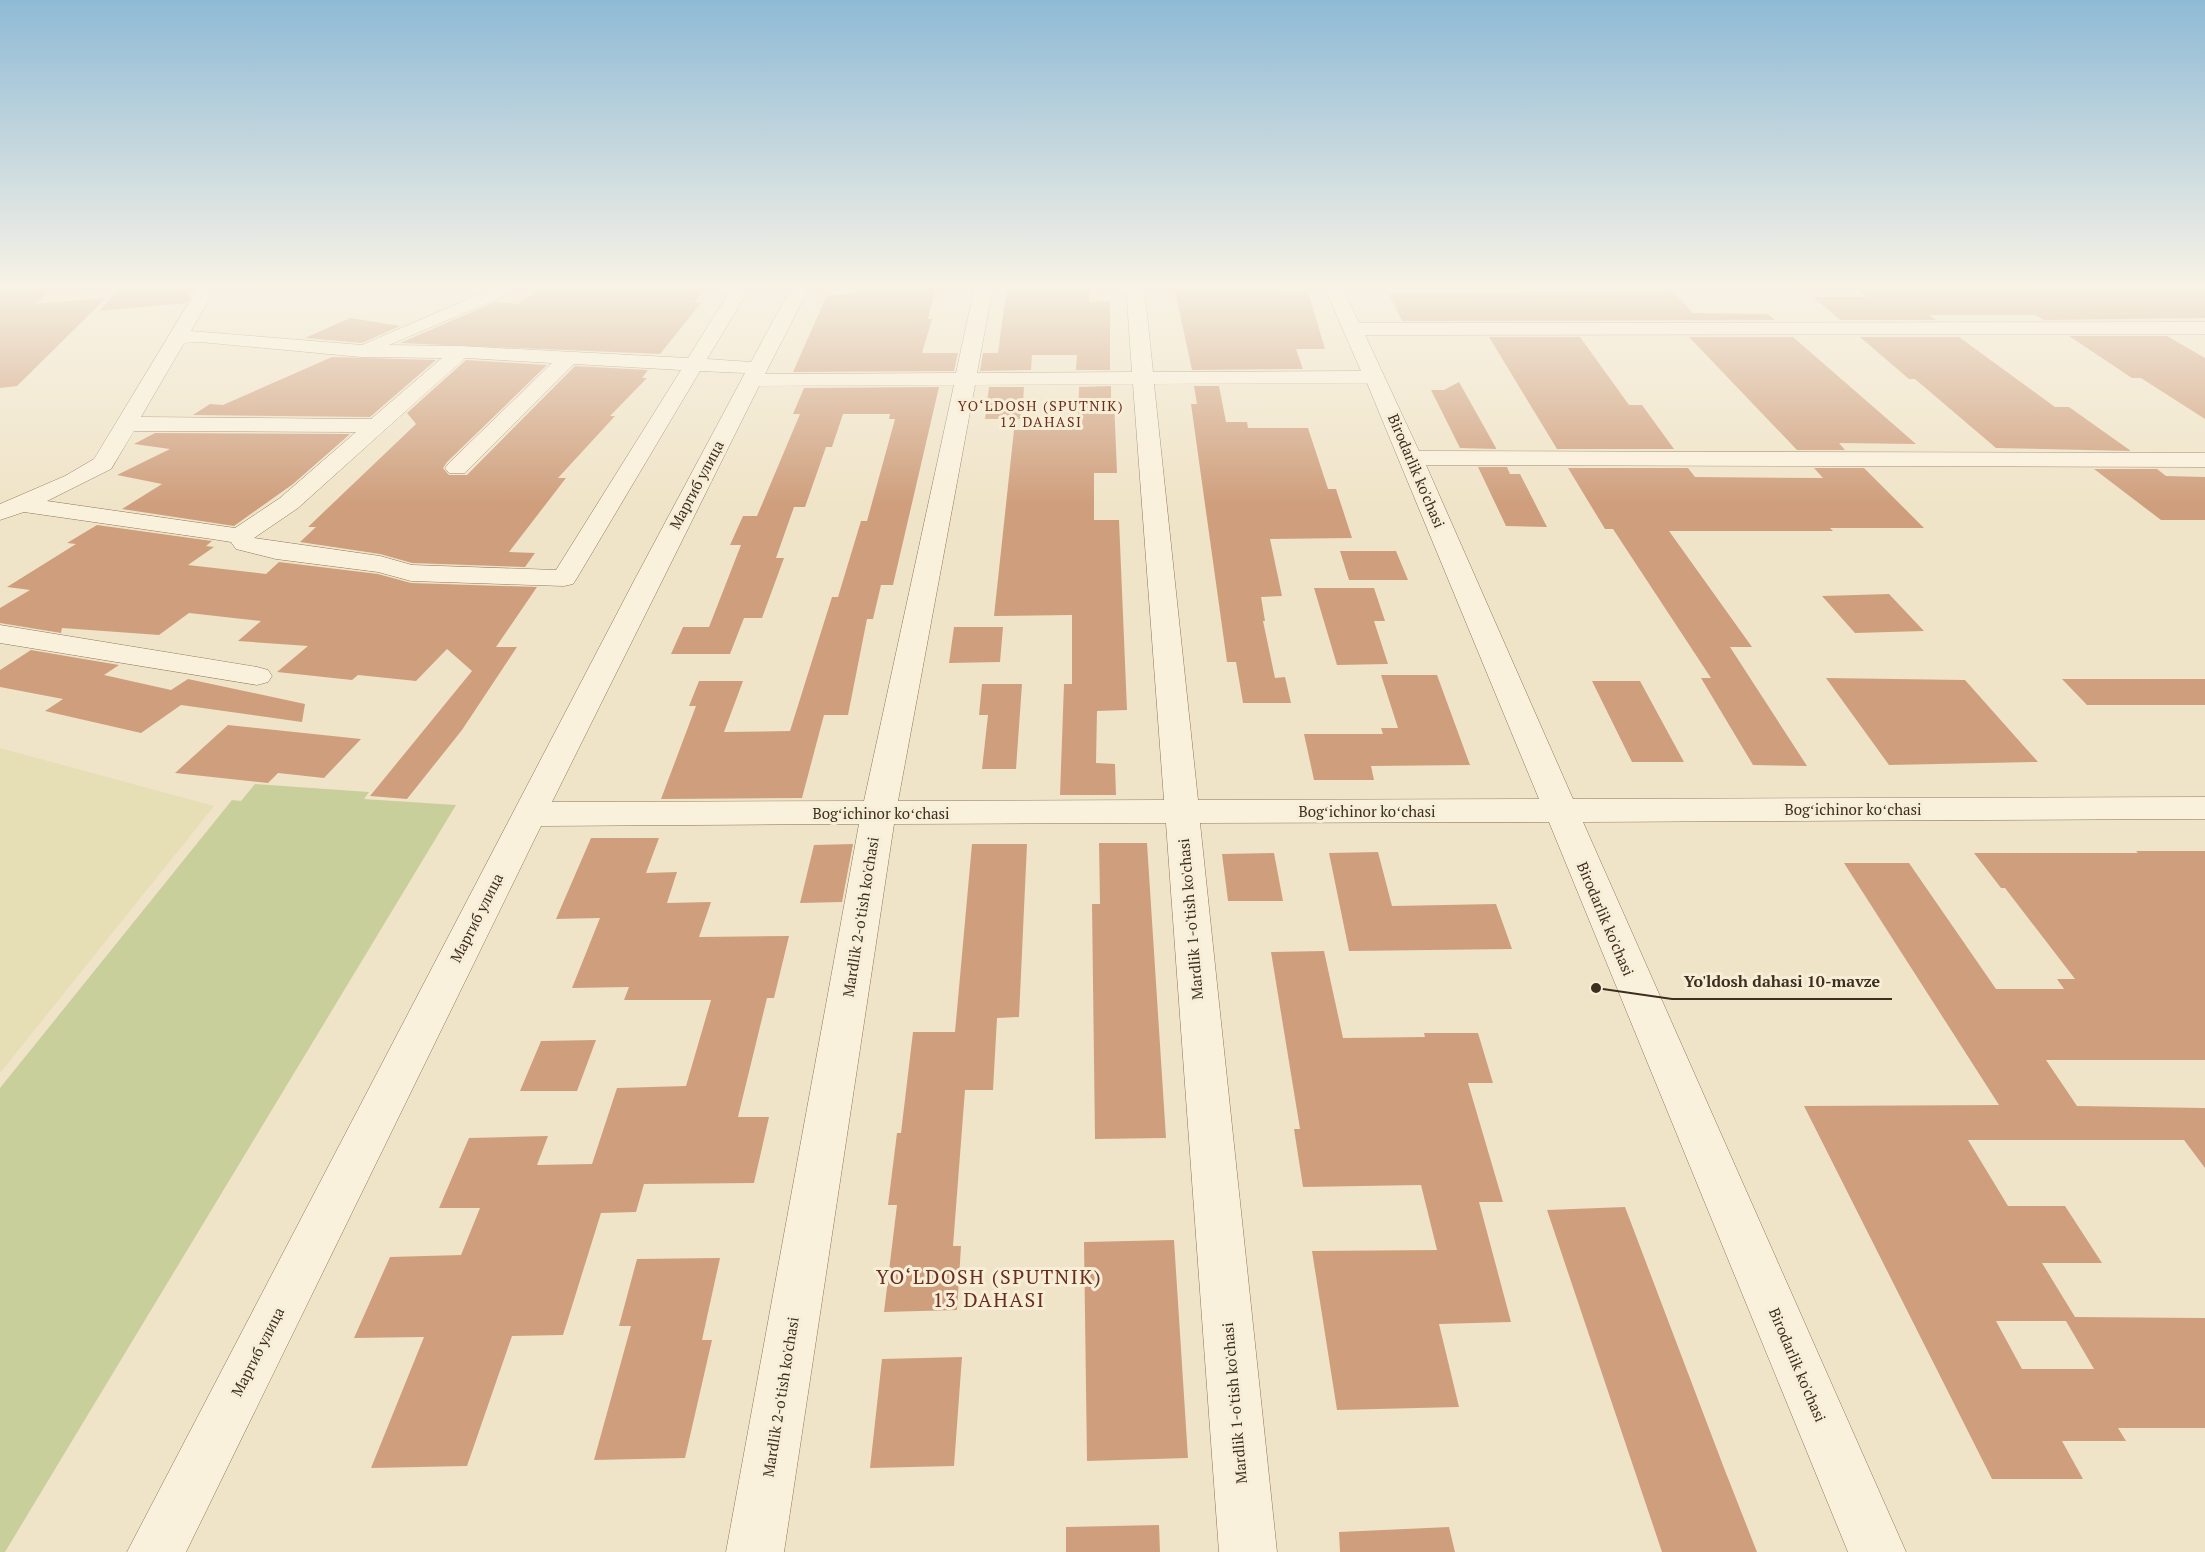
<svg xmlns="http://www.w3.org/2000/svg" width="2205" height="1552" font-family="'PT Serif',serif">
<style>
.farmland{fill:#e6deb5}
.green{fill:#c9cf9b}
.building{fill:#cf9f7d;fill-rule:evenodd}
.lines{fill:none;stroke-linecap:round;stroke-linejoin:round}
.minor-casing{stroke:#8d765c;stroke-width:1}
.minor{fill:#faf1dc;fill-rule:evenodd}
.labels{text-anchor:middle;stroke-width:6;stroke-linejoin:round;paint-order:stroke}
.far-neighbourhood-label{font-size:14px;letter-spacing:1.5px;fill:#6b2e1e;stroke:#f7eed8}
.street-label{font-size:15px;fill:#3d2e20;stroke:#f7eed8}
.near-neighbourhood-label{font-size:20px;letter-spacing:1.5px;fill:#6b2e1e;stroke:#f7eed8}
.leader{fill:none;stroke:#3d2e20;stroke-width:2}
.callout-dot{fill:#3d2e20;stroke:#f7eed8;stroke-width:2}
.callout-label{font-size:16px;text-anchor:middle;font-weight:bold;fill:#3d2e20;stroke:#f7eed8;stroke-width:6;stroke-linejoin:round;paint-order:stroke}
</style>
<rect width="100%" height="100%" fill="#f0e4c8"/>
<path class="farmland" d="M0 748 214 806 0 1073Z"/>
<path class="green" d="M255 784 369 792 364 799 456 805 5 1552H0V1088L232 800 241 801Z"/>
<path class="building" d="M8 286H55L35 304 106 298 17 386 0 388V292Z
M121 286H188L189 299 186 303 99 311Z
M544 286H707L694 302 701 303 660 354 400 343 495 302 518 304Z
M858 286H936L928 319H932L922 353H958L954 371 793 372 827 295 854 294Z
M1007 286H1089V302L1110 301V370H1076L1077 355H1032L1031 370 980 371 983 353H998Z
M1174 286 1275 288 1276 292H1308L1325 349H1296L1303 369 1192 370Z
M1928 287 2205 290V318L2044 320 2035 315H1929L1936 320H1840L1813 297H1867L1857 289 1931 290Z
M1672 291 1693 313 1768 314 1775 320 1402 321 1389 294Z
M350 318 400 326 362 343 305 338Z
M2069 336H2167L2205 358V419L2141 378H2132Z
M1489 337H1580L1629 405H1642L1674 449H1557Z
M1689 337H1793L1916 444 1839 443 1845 450H1797Z
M1860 337H1959L2055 407H2069L2131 451 1996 448 1915 379H1909Z
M332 357 436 360 370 417 193 415 210 404 223 405Z
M466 360 547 365 447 462 443 468 449 475H467L575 366 648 370 642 378H647L610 416H615L558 478H566L509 552 535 553 525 567 412 563 380 554 300 542 316 527H308L416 424 407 413Z
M1459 382 1496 448V449L1460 448 1431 390H1444Z
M1111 386V400H1114L1117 473H1094V520H1119L1127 710 1097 711 1096 763 1115 764 1116 795H1060L1064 684H1072V615L994 616 1014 430 1078 429 1079 387Z
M1194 386H1219L1226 422H1247L1248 428H1308L1328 489H1336L1352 538 1270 539 1282 596 1261 597 1265 621H1263L1275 678 1285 677 1291 703H1243L1236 662H1227L1191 404H1197Z
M939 387 893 585H881L873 619H867L848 715H824L802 798 661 799 696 706H689L699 681H743L724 732 790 731 832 597H838L861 521H867L895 419H889L890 414H843L832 447H826L805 507H794L776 558H784L762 618H744L730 654H671L683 627H709L741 545H730L743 516H757L800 414H793L804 388Z
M989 387H1024L1022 419H985Z
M155 433 350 434 293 484 234 526 122 509 162 484 117 475 170 449 134 444Z
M1478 467H1507L1510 474H1520L1547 527 1506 526Z
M1568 468H1688L1695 477 1823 478 1814 468H1864L1924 528H1830L1833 531H1669L1752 647H1730L1807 766 1753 765 1701 678H1711L1613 529H1605Z
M2094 469H2157L2166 476 2205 477V520H2161Z
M97 525 212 541 206 546 214 547 188 565 266 574 279 562 378 574 411 583 537 587 496 647H517L462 730 407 799 370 796 472 671 447 649 416 681 358 675 352 680 277 672 308 646 238 641 261 621 189 613 159 635 62 628 61 633 0 623V608L30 590 7 587 76 544 67 543Z
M1340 551H1396L1408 580H1349Z
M1314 588H1374L1385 621H1374L1388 664 1337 665Z
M1889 594 1924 631 1855 633 1822 596Z
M954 627H1003L1000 662 949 663Z
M31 650 119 665 104 675 171 690 188 679 305 704 302 722 181 705 141 733 45 711 63 699 0 687V670Z
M1381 675H1437L1470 765 1371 766 1374 780H1314L1304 734H1383L1381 728H1398Z
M1826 678 1965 680 2038 762 1889 765Z
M2062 679H2205V705H2087Z
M1592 681H1640L1684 762H1632Z
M982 684H1022L1016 769H982L988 715H979Z
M228 725 361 739 324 778 278 773 268 783 175 773Z
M591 838H659L646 873 677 872 667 903 711 902 699 937 789 936 774 998H767L738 1117H769L754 1183 644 1184 636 1212 601 1213 563 1335 512 1336 467 1466 371 1468 424 1337 354 1338 390 1257 461 1255 480 1208H439L469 1138 548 1136 537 1165 592 1164 617 1088 686 1086 711 1000H624L629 987 572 988 600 918 556 919Z
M1099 843H1147L1166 1138 1095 1139 1092 904H1100Z
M853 844 842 902 800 903 814 845Z
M972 844H1027L1019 1017 997 1018 993 1090H965L953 1246H961L957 1310 884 1312 897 1205H888L897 1133H901L913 1032H955Z
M2136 851H2205V1060H2046L2077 1106 2205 1108V1168L2184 1140H1968L2008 1206H2065L2102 1263H2042L2075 1317 2205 1318V1428H2118L2126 1441H2062L2083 1479H1992L1804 1106 1999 1105 1844 863H1909L1996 989H2064L2057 979H2075L2005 888H2001L1974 853H2138ZM1996 1321H2066L2094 1369H2022Z
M1378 852 1392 906 1496 904 1512 949 1349 951 1329 853Z
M1274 853 1283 901H1228L1222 854Z
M1324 951 1343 1038 1425 1037 1424 1033H1478L1493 1083H1468L1503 1202H1479L1511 1322 1439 1324 1459 1407 1337 1410 1312 1251 1437 1250 1421 1185 1303 1187 1294 1129H1300L1271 952Z
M596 1040 577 1091H520L541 1041Z
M1625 1207 1724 1468 1757 1552H1662L1547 1210Z
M1174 1240 1188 1458 1087 1461 1084 1242Z
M720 1258 702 1340H712L685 1458 594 1460 631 1326H619L637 1259Z
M962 1357 954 1466 870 1468 882 1359Z
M1159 1525 1160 1552H1066V1527Z
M1449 1527 1455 1552H1340L1339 1532Z"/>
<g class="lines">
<defs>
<path id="minor" d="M199 286H217L191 331 362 345 498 286H521L518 290 389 345 460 346 688 358 733 286H751L707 359 751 362 792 286H810L765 374 956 373 975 286H993L977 373 1132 372 1126 286H1144L1153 372 1361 371 1324 286H1342L1359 323 2205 322V334L1365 335 1419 451 2205 453V467L1426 465 1573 799 2205 797V819L1583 822 1906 1552H1848L1549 822 1200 823 1277 1552H1219L1166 823 894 824 784 1552H726L859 824 541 826 186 1552H127L635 579 745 373 700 371 577 578 573 584 564 586 411 581 378 572 276 559 236 549 231 542 212 539 24 512 0 520V504L65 476 94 459ZM200 342 361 357 442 358 371 419 141 417 184 343ZM465 358 552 363 449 463 445 468 449 473H465L574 364 681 370 556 570 412 565 380 556 254 538 298 508ZM1367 383 1539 799 1198 800 1154 384ZM1133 384 1164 800 898 801 975 385ZM954 385 864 801 552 802 759 386ZM134 431 356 432 280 498 235 528 47 501 111 469Z
M0 625 257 667 268 670 272 676 268 682 257 685 0 643Z"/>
</defs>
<use href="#minor" class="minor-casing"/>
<use href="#minor" class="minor"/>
</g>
<linearGradient id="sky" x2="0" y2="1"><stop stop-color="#8fbad6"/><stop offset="0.57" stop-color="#f8f3e6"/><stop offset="1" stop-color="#f8f3e6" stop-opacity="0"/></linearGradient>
<rect width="2205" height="503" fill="url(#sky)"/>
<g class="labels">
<g class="far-neighbourhood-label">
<text x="1041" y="411">YO‘LDOSH (SPUTNIK)<tspan x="1041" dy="16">12 DAHASI</tspan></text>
</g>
<g class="street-label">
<text transform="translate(1416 471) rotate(67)" y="5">Birodarlik ko'chasi</text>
<text transform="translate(697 485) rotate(-62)" y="5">Маргиб улица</text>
<text x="1853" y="815">Bogʻichinor koʻchasi</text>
<text x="1367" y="817">Bogʻichinor koʻchasi</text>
<text x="881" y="819">Bogʻichinor koʻchasi</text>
<text transform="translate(861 917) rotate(-81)" y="5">Mardlik 2-o'tish ko'chasi</text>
<text transform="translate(477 918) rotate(-63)" y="5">Маргиб улица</text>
<text transform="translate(1191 919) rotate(-95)" y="5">Mardlik 1-o'tish ko'chasi</text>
<text transform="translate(1605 919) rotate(67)" y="5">Birodarlik ko'chasi</text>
<text transform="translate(258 1352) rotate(-63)" y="5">Маргиб улица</text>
<text transform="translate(1797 1365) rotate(67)" y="5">Birodarlik ko'chasi</text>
<text transform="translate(781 1397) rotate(-81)" y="5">Mardlik 2-o'tish ko'chasi</text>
<text transform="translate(1235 1403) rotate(-95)" y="5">Mardlik 1-o'tish ko'chasi</text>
</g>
<g class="near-neighbourhood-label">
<text x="989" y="1284">YO‘LDOSH (SPUTNIK)<tspan x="989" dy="23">13 DAHASI</tspan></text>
</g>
</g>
<path class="leader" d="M1596 988L1672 999H1892"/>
<circle class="callout-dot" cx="1596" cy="988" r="6"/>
<g class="callout-label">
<text x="1782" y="987">Yo'ldosh dahasi 10-mavze</text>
</g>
</svg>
